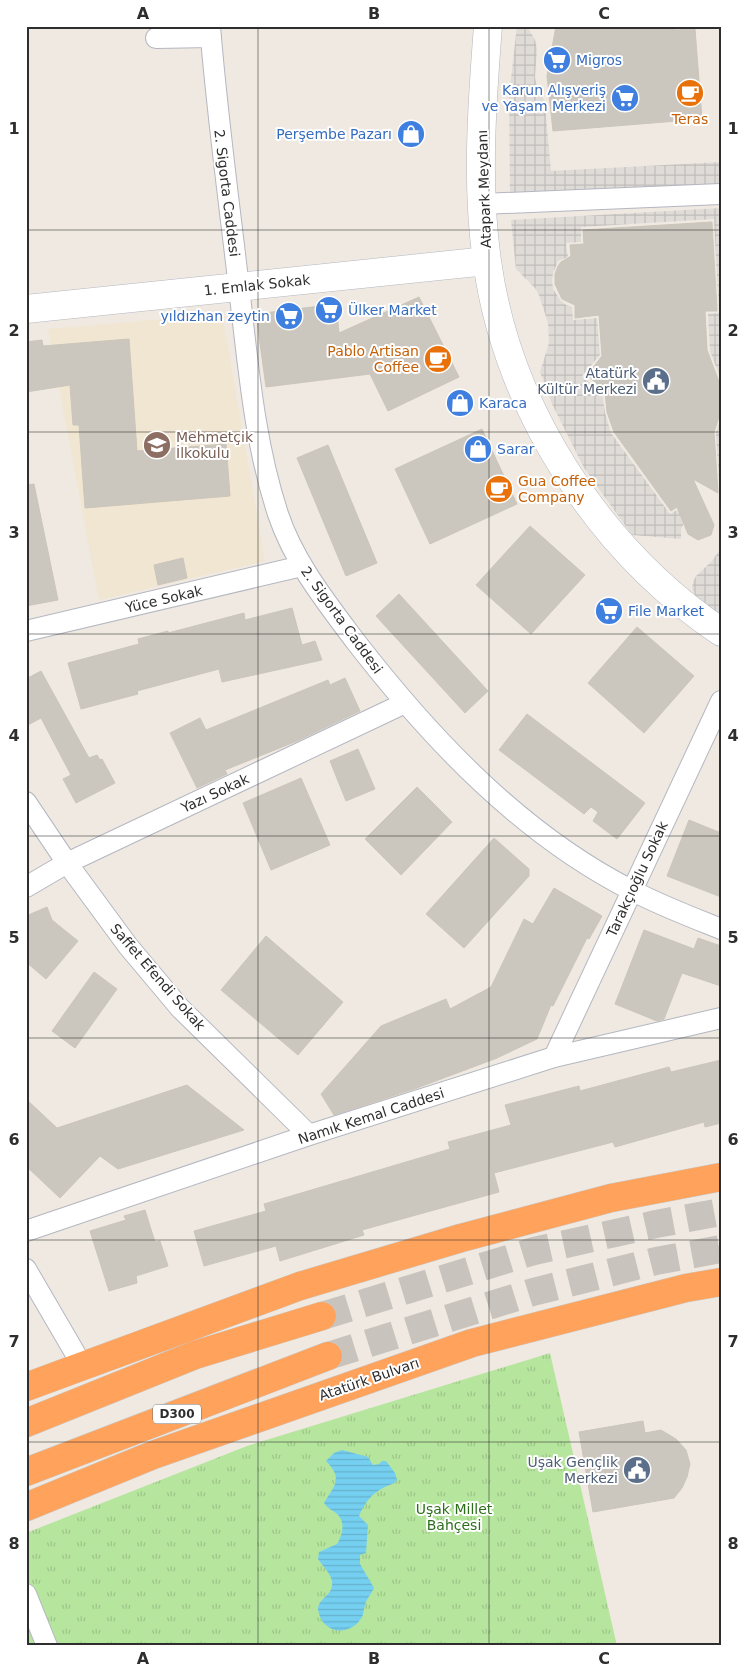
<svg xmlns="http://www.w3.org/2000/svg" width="747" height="1672" font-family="'DejaVu Sans',sans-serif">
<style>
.education{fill:#f0e6d1}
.grass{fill:url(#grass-tufts)}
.plaza{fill:url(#plaza-grid)}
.water{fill:url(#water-rules)}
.building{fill:#cbc7bf;stroke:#cbc5ba}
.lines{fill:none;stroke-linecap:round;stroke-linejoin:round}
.highway-tunnel{stroke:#c8c4bd;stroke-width:28;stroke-dasharray:28 14;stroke-linecap:butt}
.street-casing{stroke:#b4b7c1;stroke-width:22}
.secondary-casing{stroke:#b4b7c1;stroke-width:29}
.highway-casing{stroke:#c9c9c9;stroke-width:29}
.street{stroke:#fff;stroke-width:20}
.secondary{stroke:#fff;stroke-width:28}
.highway{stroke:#ffa35c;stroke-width:28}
.grid{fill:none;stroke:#2e2e2e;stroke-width:1;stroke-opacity:0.55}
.labels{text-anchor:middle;stroke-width:4;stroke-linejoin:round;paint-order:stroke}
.shield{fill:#fff;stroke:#6d6d6d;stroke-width:1}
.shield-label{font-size:12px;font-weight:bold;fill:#2e2e2e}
.shop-label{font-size:14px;fill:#366cbe;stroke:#fff;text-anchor:start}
.food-label{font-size:14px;fill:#c56008;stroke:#fff}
.street-label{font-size:14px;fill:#2e2e2e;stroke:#fff}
.service-label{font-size:14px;fill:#4e5e75;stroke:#fff;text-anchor:end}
.education-label{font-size:14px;fill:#785e54;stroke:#fff;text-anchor:start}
.park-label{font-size:14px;fill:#2c6e1b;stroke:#fff}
.neatline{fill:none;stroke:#2e2e2e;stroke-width:2}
.grid-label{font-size:16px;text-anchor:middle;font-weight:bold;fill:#2e2e2e}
</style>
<defs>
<pattern id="grass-tufts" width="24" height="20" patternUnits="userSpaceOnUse" patternTransform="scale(1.25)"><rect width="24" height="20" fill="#b6e59e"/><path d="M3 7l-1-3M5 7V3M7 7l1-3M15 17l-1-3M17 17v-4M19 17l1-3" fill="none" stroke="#9dc588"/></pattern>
<pattern id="plaza-grid" width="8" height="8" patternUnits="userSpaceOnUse" patternTransform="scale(1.25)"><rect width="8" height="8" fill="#dfdcd8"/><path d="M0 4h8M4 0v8" fill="none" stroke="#c0bdba"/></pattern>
<pattern id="water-rules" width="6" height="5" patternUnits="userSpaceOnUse" patternTransform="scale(1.25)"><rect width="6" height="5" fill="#75cff0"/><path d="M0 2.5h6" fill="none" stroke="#66b2ce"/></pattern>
</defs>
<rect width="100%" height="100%" fill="#efe9e1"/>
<path class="education" d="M222 314 265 561 99 600 48 329Z"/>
<path class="grass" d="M550 1353 617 1646H26V1533L247 1446Z"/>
<path class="plaza" d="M517 26H527L535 40 537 49 535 77 537 87 542 94 545 105 551 171 721 162V186L510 197 509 96Z
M721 208V380L710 351 708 314 719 313 714 219 581 227V242L566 243 568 257 558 261 553 273 552 281 553 289 561 301 566 305 572 307 573 320 597 318 600 355 582 376 602 392 605 413 611 433 670 514 677 510 686 519 681 529V539L632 535 584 468 552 404 540 372 549 343 548 323 539 295 535 288 516 269 511 220Z
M721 419V516L716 432Z
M721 548V616L698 600 692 589 693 582 696 576 712 561Z"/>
<path class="water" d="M342 1450 368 1457 373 1465 379 1464 382 1461H386L395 1473 397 1480C393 1485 388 1485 383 1488 371 1494 364 1504 359 1516L368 1525 366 1553 360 1555V1564L374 1588C371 1594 366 1600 365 1605 363 1611 364 1615 360 1620 353 1630 337 1635 326 1625 322 1622 318 1614 318 1608 319 1599 331 1595 332 1586 334 1576 323 1567 318 1559L319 1552 337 1544C343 1534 346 1521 336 1513 331 1509 328 1509 324 1503 334 1485 344 1480 326 1461L334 1453Z"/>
<path class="building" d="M556 26H675V30L695 29 702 119 553 131 547 76Z
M712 222 717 311H705L707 350 721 387V411L714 432 718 493 693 479 714 525 711 535 698 540 688 534 677 507 671 511 614 432 607 412 605 391 587 375 602 356 599 315 575 318V305L562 299 555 284V274L558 266 561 262 571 256 570 245 584 244 583 230Z
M419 297 459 377 388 411 370 374 266 387 256 314 336 304 339 333Z
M129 339 137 451 226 444 230 496 85 508 79 425H73L70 385 26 392V342L42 340 43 346Z
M482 429 517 504 430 544 395 469Z
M328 445 377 563 346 576 297 458Z
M34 484 58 600 26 606V485Z
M530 526 585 575 531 634 476 585Z
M183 558 187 578 158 585 154 565Z
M399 594 488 691 465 713 376 616Z
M292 608 302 645 315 641 322 660 222 682 219 669 137 691 138 694 81 709 68 663 139 644 138 639 168 631V633L244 613 245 620Z
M637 627 694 676 644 733 588 683Z
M41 671 89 758 97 755 100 760 102 759 115 783 76 803 63 779 71 775 41 718 26 726V679Z
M345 678 360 711 297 741 225 770 227 774 197 788 170 733 200 718 206 730 328 680 330 685Z
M527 714 645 803 617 839 593 821 598 812 591 807 584 814 499 750Z
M358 749 375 789 346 801 330 761Z
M301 778 330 845 271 870 243 803Z
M417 787 452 822 401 875 365 839Z
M689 820 721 833V897L667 876Z
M494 838 529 869V876L464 948 426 914Z
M554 888 602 916 589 939 587 938 553 1006 551 1005 537 1039 497 1058 417 1088 334 1115 321 1094 381 1026 446 999 450 1009 491 987 524 919 533 924Z
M47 907 52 920 78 941 46 979 26 962V916Z
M644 930 694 949 698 938 721 946V986L682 973 664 1019 657 1021 615 1004Z
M266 936 343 1002 298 1055 221 990Z
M94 972 117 989 75 1048 52 1031Z
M721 1060V1123L705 1127 704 1122 615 1147 613 1142 494 1173 499 1192 362 1230 364 1235 280 1261 276 1246 204 1266 194 1231 266 1211 264 1204 450 1149 448 1142 511 1125 505 1105 579 1086 580 1091 669 1067 671 1072Z
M187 1085 244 1130 118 1169 100 1156 60 1198 26 1166V1099L57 1128Z
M145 1210 155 1242 160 1241 168 1266 136 1276 137 1283 109 1291 90 1231 126 1220 124 1216Z
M643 1421 645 1433 661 1430 676 1439 686 1450 690 1464 687 1477 682 1488 674 1498 593 1512 579 1432Z"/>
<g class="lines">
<path class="highway-tunnel" d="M322 1316 534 1251 656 1224 721 1212
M328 1356 533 1292 656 1261 721 1249"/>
<defs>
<path id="street" d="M210 26C217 114 229 201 239 288 248 363 254 441 278 514 294 562 326 602 356 642 432 740 522 835 633 891 662 906 691 917 721 929
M156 38 211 37
M482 204 721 194
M26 631 302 566
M26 802 67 863 128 946 180 1008 309 1135
M26 887 67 863 405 703
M554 1057 721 701
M26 1231 309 1135 554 1057 721 1018
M26 1269 82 1365
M26 1594 47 1646"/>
<path id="secondary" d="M488 26C482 102 476 186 487 261 507 408 598 549 721 632
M26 309 487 261"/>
<path id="highway" d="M26 1387 300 1286 461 1238 611 1198 721 1177
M26 1423 195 1355 322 1316
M26 1472 328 1356
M26 1507 153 1455 472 1343 686 1288 721 1282"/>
</defs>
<use href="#street" class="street-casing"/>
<use href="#secondary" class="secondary-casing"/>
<use href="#highway" class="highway-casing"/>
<use href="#street" class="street"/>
<use href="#secondary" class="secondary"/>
<use href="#highway" class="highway"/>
</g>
<path class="grid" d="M258 26V1646M489 26V1646M26 230H721M26 432H721M26 634H721M26 836H721M26 1038H721M26 1240H721M26 1442H721"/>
<defs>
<symbol id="supermarket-disc" viewBox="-11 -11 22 22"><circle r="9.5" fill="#3f7fe0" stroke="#fff"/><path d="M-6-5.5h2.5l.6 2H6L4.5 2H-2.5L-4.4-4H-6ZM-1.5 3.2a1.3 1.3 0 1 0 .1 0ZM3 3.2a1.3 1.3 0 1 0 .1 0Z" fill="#fff"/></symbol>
<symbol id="cafe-disc" viewBox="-11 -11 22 22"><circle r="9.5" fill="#e8710a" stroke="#fff"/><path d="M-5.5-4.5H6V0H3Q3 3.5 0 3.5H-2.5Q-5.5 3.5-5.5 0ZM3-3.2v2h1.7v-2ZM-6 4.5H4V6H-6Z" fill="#fff"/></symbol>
<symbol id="shop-disc" viewBox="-11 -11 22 22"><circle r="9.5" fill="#3f7fe0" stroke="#fff"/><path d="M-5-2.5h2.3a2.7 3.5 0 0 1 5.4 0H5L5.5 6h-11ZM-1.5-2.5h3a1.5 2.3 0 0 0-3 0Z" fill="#fff"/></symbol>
<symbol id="civic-disc" viewBox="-11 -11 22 22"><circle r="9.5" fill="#5c6f8a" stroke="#fff"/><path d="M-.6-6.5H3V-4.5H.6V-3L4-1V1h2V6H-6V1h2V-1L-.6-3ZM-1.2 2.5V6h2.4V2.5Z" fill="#fff"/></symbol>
<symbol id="school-disc" viewBox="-11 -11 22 22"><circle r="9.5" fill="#8d6e63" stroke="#fff"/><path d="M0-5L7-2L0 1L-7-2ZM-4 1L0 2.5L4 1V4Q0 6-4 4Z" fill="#fff"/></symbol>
</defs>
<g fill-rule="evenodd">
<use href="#supermarket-disc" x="541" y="44" width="32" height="32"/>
<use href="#cafe-disc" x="674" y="77" width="32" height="32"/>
<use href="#supermarket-disc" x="609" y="82" width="32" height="32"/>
<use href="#shop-disc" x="395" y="118" width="32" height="32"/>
<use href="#supermarket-disc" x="313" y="294" width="32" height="32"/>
<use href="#supermarket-disc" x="273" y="300" width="32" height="32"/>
<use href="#cafe-disc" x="422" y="343" width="32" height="32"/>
<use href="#civic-disc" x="640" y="365" width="32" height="32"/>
<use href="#shop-disc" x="444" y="387" width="32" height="32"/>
<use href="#school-disc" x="141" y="429" width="32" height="32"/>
<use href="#shop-disc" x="462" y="433" width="32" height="32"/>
<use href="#cafe-disc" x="483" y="473" width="32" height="32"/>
<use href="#supermarket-disc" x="593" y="595" width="32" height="32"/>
<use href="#civic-disc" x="621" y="1454" width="32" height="32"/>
</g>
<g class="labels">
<rect class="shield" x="153" y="1404.5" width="48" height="19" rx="4"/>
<g class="shield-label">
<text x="177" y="1418">D300</text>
</g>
<g class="shop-label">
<text x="576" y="65">Migros</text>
<text x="606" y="95" text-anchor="end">Karun Alışveriş<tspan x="606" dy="16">ve Yaşam Merkezi</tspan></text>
<text x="392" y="139" text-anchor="end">Perşembe Pazarı</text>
<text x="348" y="315">Ülker Market</text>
<text x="270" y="321" text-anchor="end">yıldızhan zeytin</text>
<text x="479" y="408">Karaca</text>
<text x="497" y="454">Sarar</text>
<text x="628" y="616">File Market</text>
</g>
<g class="food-label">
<text x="690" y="124">Teras</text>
<text x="419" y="356" text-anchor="end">Pablo Artisan<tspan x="419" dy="16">Coffee</tspan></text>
<text x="518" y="486" text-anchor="start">Gua Coffee<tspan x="518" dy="16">Company</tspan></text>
</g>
<g class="street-label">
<text transform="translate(484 189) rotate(-92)" y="5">Atapark Meydanı</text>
<text transform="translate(227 193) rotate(83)" y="5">2. Sigorta Caddesi</text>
<text transform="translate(257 285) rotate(-6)" y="5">1. Emlak Sokak</text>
<text transform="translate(164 599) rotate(-13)" y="5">Yüce Sokak</text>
<text transform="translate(342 620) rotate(54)" y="5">2. Sigorta Caddesi</text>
<text transform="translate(215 793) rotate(-25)" y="5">Yazı Sokak</text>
<text transform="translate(637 879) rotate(-65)" y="5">Tarakçıoğlu Sokak</text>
<text transform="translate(158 977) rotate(49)" y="5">Saffet Efendi Sokak</text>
<text transform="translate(371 1116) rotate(-18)" y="5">Namık Kemal Caddesi</text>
<text transform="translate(369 1379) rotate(-19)" y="5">Atatürk Bulvarı</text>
</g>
<g class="service-label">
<text x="637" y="378">Atatürk<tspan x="637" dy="16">Kültür Merkezi</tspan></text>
<text x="618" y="1467">Uşak Gençlik<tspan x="618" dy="16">Merkezi</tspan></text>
</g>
<g class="education-label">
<text x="176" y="442">Mehmetçik<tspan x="176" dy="16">İlkokulu</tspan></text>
</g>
<g class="park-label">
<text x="454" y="1514">Uşak Millet<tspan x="454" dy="16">Bahçesi</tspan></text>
</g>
</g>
<rect width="747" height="1672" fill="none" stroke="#ffffff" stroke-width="55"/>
<rect x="28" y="28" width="692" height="1616" class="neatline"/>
<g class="grid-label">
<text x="143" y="19">A</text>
<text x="374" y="19">B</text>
<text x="604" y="19">C</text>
<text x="14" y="134">1</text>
<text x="733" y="134">1</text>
<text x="14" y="336">2</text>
<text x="733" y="336">2</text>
<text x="14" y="538">3</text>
<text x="733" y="538">3</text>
<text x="14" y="741">4</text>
<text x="733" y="741">4</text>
<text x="14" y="943">5</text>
<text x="733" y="943">5</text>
<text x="14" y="1145">6</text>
<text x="733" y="1145">6</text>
<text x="14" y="1347">7</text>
<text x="733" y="1347">7</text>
<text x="14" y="1549">8</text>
<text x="733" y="1549">8</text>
<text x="143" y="1664">A</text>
<text x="374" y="1664">B</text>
<text x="604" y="1664">C</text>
</g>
</svg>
